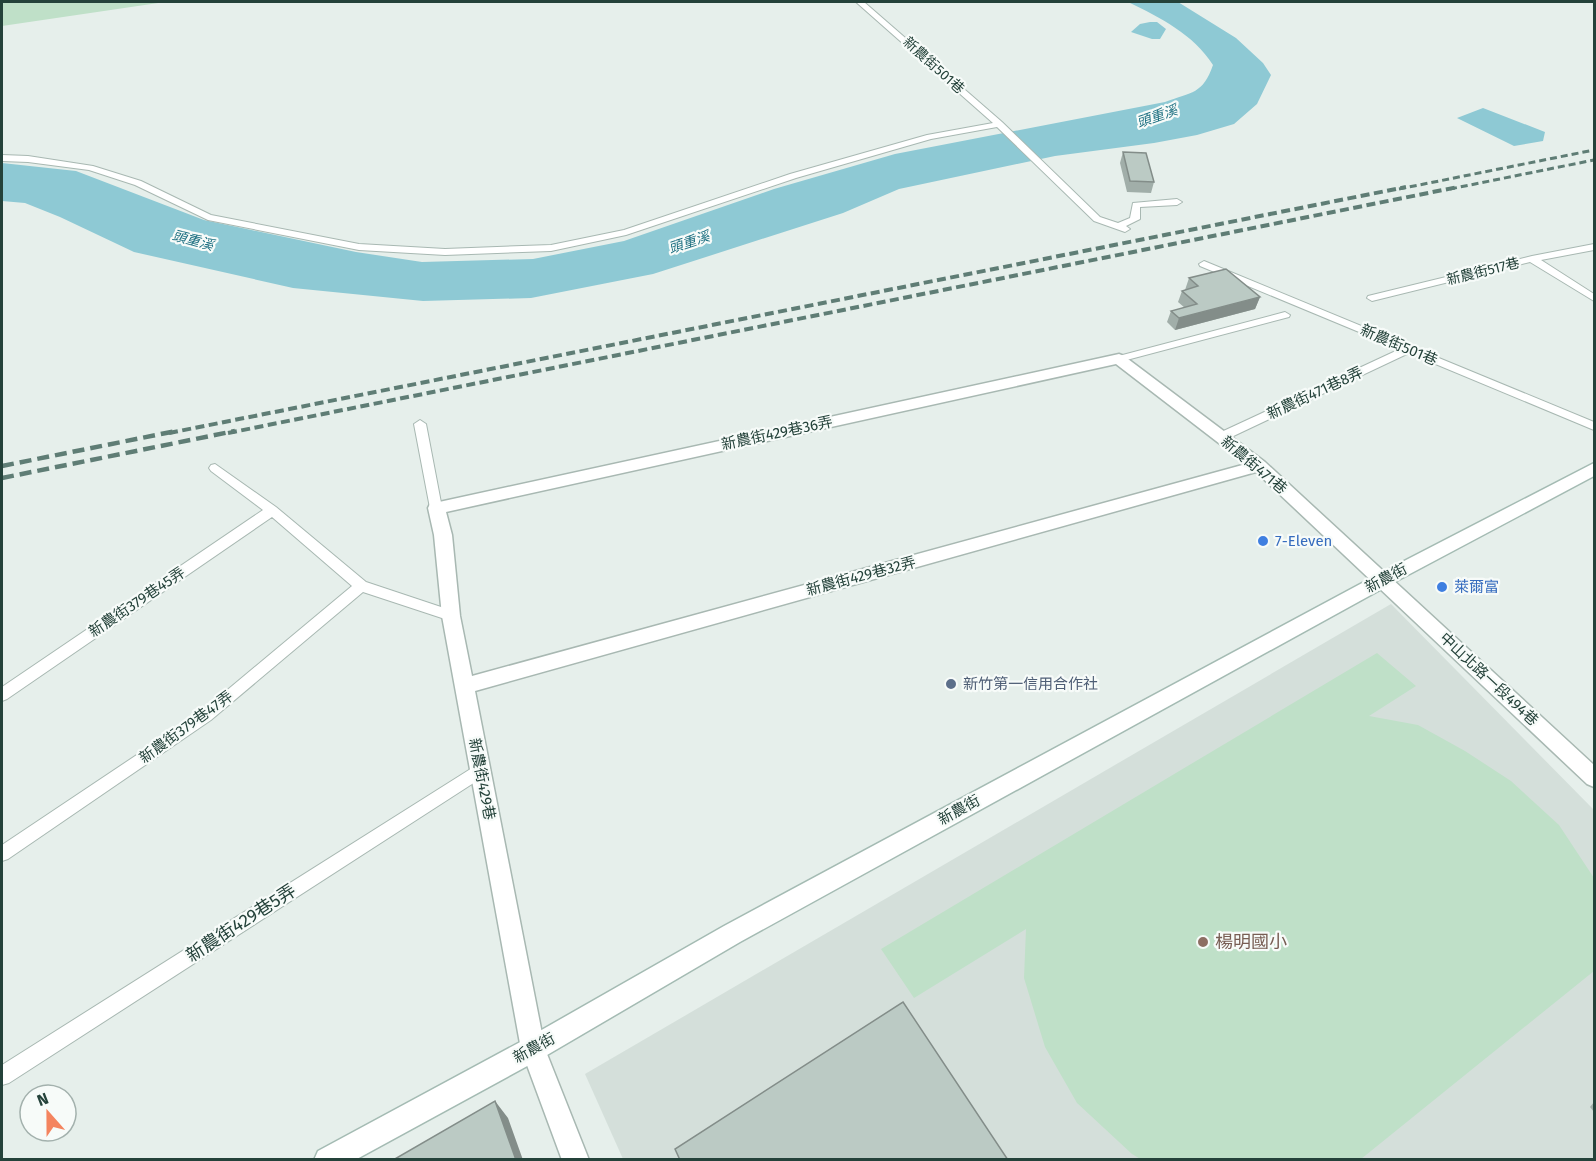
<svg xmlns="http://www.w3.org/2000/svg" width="1596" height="1161" font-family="'Fira Sans','Noto Sans TC',sans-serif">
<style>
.built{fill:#d4dfda}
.green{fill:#bfe0c8}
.water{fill:#8ec9d4}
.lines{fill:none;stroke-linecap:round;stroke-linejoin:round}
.lane-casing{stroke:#a8b8b2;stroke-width:2}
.street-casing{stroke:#a8b8b2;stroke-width:3}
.secondary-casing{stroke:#a4bbb3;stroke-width:3}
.lane{fill:#fff;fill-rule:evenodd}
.street{fill:#fff;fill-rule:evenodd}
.secondary{fill:#fff;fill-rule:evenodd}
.rail-far2{stroke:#5f7d75;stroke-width:3;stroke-dasharray:7 4;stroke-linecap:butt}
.rail-far1{stroke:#5f7d75;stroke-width:4;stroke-dasharray:9 4.5;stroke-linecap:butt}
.rail{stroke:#5f7d75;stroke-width:4.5;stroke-dasharray:12 6;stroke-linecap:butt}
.wall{fill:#a1aea9}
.shaded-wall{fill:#838d89}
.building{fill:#bbcac4;stroke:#838d89;stroke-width:1.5}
.shop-dot{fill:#3f7fe0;stroke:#f7fbf9;stroke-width:2}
.service-dot{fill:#5c6f8a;stroke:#f7fbf9;stroke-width:2}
.education-dot{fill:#8d6e63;stroke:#f7fbf9;stroke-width:2}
.labels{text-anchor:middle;stroke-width:4.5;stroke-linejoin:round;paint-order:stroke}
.far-street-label{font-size:14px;fill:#24423a;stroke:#f7fbf9}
.far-water-label{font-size:14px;font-style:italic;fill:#1c6f80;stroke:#f7fbf9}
.street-label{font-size:15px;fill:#24423a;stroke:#f7fbf9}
.shop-label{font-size:15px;fill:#366cbe;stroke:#f7fbf9;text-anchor:start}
.service-label{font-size:15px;fill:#4e5e75;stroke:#f7fbf9;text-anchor:start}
.near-street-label{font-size:18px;fill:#24423a;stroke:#f7fbf9}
.near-education-label{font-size:18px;fill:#785e54;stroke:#f7fbf9;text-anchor:start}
</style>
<rect width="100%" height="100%" fill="#e6efeb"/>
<path class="built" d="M1391 604 1594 810V1159H623L585 1074Z"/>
<path class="green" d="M2 2H165L2 26Z
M1377 653 1416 686 1369 716 1418 725 1465 751 1511 781 1559 825 1594 878V971L1361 1159 1142 1160 1132 1154 1077 1103 1045 1047 1024 978 1026 929 914 998 881 949Z"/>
<path class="water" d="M1128 2H1178L1236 38 1263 63 1271 75 1257 104 1234 124 1197 135 1154 143 1055 156 899 189 843 213 653 274 531 298 423 301 293 288 134 252 60 217 25 203 2 201V163L76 171 204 220 356 252 422 262 533 259 624 241 774 189 895 154 1165 102C1192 92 1203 94 1213 65 1193 34 1161 18 1128 2Z
M1150 22H1157L1166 29 1160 39H1152L1131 32 1140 24Z
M1483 108 1545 132 1543 141 1514 146 1457 118Z"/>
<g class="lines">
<defs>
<path id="lane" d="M856 2H864L1002 122 1100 217 1118 223 1130 218 1133 203 1177 199 1182 202 1177 205 1140 207V219L1126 226 1130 229 1125 232 1094 221 997 127 931 139 796 178 626 235 551 251 445 255 359 250 208 220 135 185 89 170 28 162 2 161V155L28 156 93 166 141 181 211 215 359 244 445 249 551 245 624 230 790 174 927 135 993 123Z
M1594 244V250L1541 260 1594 294V301L1530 262 1372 301 1367 298 1368 296 1532 256Z
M1204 261 1594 422V430L1409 353 1225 440H1217L1215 437 1217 434 1400 349 1200 266 1199 264Z
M1285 312 1290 315 1289 317 1119 362 1113 359 1115 357Z
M420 420 426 424 442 508 436 513 430 508 414 424Z
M215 464 276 507 366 582 456 612 458 616 456 620 451 621 363 592 211 720 8 859 2 861V845L201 712 352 586 272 517 7 699 2 701V687L263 510 211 471 209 468 211 465Z
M480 763 486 765 488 770 486 775 9 1083 2 1085V1065Z"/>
<path id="street" d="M1119 354 1124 356 1265 462 1594 765V787L1587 784 1256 472 475 691 545 1049 589 1160H562L521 1049 442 616 434 535 428 508 430 504ZM1116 364 1246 464 472 676 460 616 452 535 446 512Z"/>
<path id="secondary" d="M1594 463V476L1389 585 740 942 542 1058 355 1160H314L318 1151 524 1040 724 926 1377 575Z"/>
</defs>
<use href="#lane" class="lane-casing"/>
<use href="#street" class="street-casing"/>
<use href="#secondary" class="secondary-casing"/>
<use href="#lane" class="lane"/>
<use href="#street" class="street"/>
<use href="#secondary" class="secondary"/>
<path class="rail-far2" d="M1399 189 1594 150
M1450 189 1594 160"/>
<path class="rail-far1" d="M169 433 1406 187
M228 433 1458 187"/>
<path class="rail" d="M2 466 176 431
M2 478 235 431"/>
</g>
<path class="wall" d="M1123 152 1154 182 1151 193 1127 192 1120 163Z
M1189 278 1260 297 1255 309 1175 330 1167 322 1171 311 1185 308 1178 302 1182 291 1185 290Z
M1594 1102V1112L1590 1107Z"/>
<path class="shaded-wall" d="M1260 297 1255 309 1175 330 1179 318Z
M495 1101 508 1118 523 1160H516Z"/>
<path class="building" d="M1123 152 1146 153 1154 182 1130 181Z
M1226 269 1260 297 1179 318 1171 311 1197 304 1182 291 1198 286 1189 278Z
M903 1002 1008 1160H680L675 1149Z
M495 1101 516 1160H393Z"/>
<g class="shop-dot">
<circle cx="1263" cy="541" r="6"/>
<circle cx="1442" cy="587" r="6"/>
</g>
<circle class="service-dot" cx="951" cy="684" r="6"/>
<circle class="education-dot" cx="1203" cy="942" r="6"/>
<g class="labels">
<g class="far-street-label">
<text transform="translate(934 65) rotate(42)" y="5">新農街501巷</text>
<text transform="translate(1483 271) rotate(-14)" y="5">新農街517巷</text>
</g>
<g class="far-water-label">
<text transform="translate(1157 116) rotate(-19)" y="5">頭重溪</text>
<text transform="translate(193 240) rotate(15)" y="5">頭重溪</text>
<text transform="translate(689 242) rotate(-18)" y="5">頭重溪</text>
</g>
<g class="street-label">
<text transform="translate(1399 345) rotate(23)" y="5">新農街501巷</text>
<text transform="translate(1315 393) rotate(-25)" y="5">新農街471巷8弄</text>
<text transform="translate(777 433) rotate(-12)" y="5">新農街429巷36弄</text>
<text transform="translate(1254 465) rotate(40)" y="5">新農街471巷</text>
<text transform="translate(861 576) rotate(-15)" y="5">新農街429巷32弄</text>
<text transform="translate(1386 578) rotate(-28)" y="5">新農街</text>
<text transform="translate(137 602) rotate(-34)" y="5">新農街379巷45弄</text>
<text transform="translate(1489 679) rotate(43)" y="5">中山北路一段494巷</text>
<text transform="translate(186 727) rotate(-36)" y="5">新農街379巷47弄</text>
<text transform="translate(482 779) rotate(79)" y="5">新農街429巷</text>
<text transform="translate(959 810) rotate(-29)" y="5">新農街</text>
<text transform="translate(534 1048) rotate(-29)" y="5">新農街</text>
</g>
<g class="shop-label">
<text x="1275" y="546">7-Eleven</text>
<text x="1454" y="592">萊爾富</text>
</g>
<g class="service-label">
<text x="963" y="689">新竹第一信用合作社</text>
</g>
<g class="near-street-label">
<text transform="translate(241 923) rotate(-33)" y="6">新農街429巷5弄</text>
</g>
<g class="near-education-label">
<text x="1215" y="948">楊明國小</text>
</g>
</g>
<rect width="1596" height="1161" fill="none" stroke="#24423a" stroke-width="6"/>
<g transform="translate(48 1113) rotate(339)"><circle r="28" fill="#f7fbf9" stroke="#a3b1ad" stroke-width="1.5"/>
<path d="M0-4.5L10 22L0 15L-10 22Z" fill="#f4845f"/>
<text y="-9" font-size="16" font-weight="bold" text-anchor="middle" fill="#24423a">N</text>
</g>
</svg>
